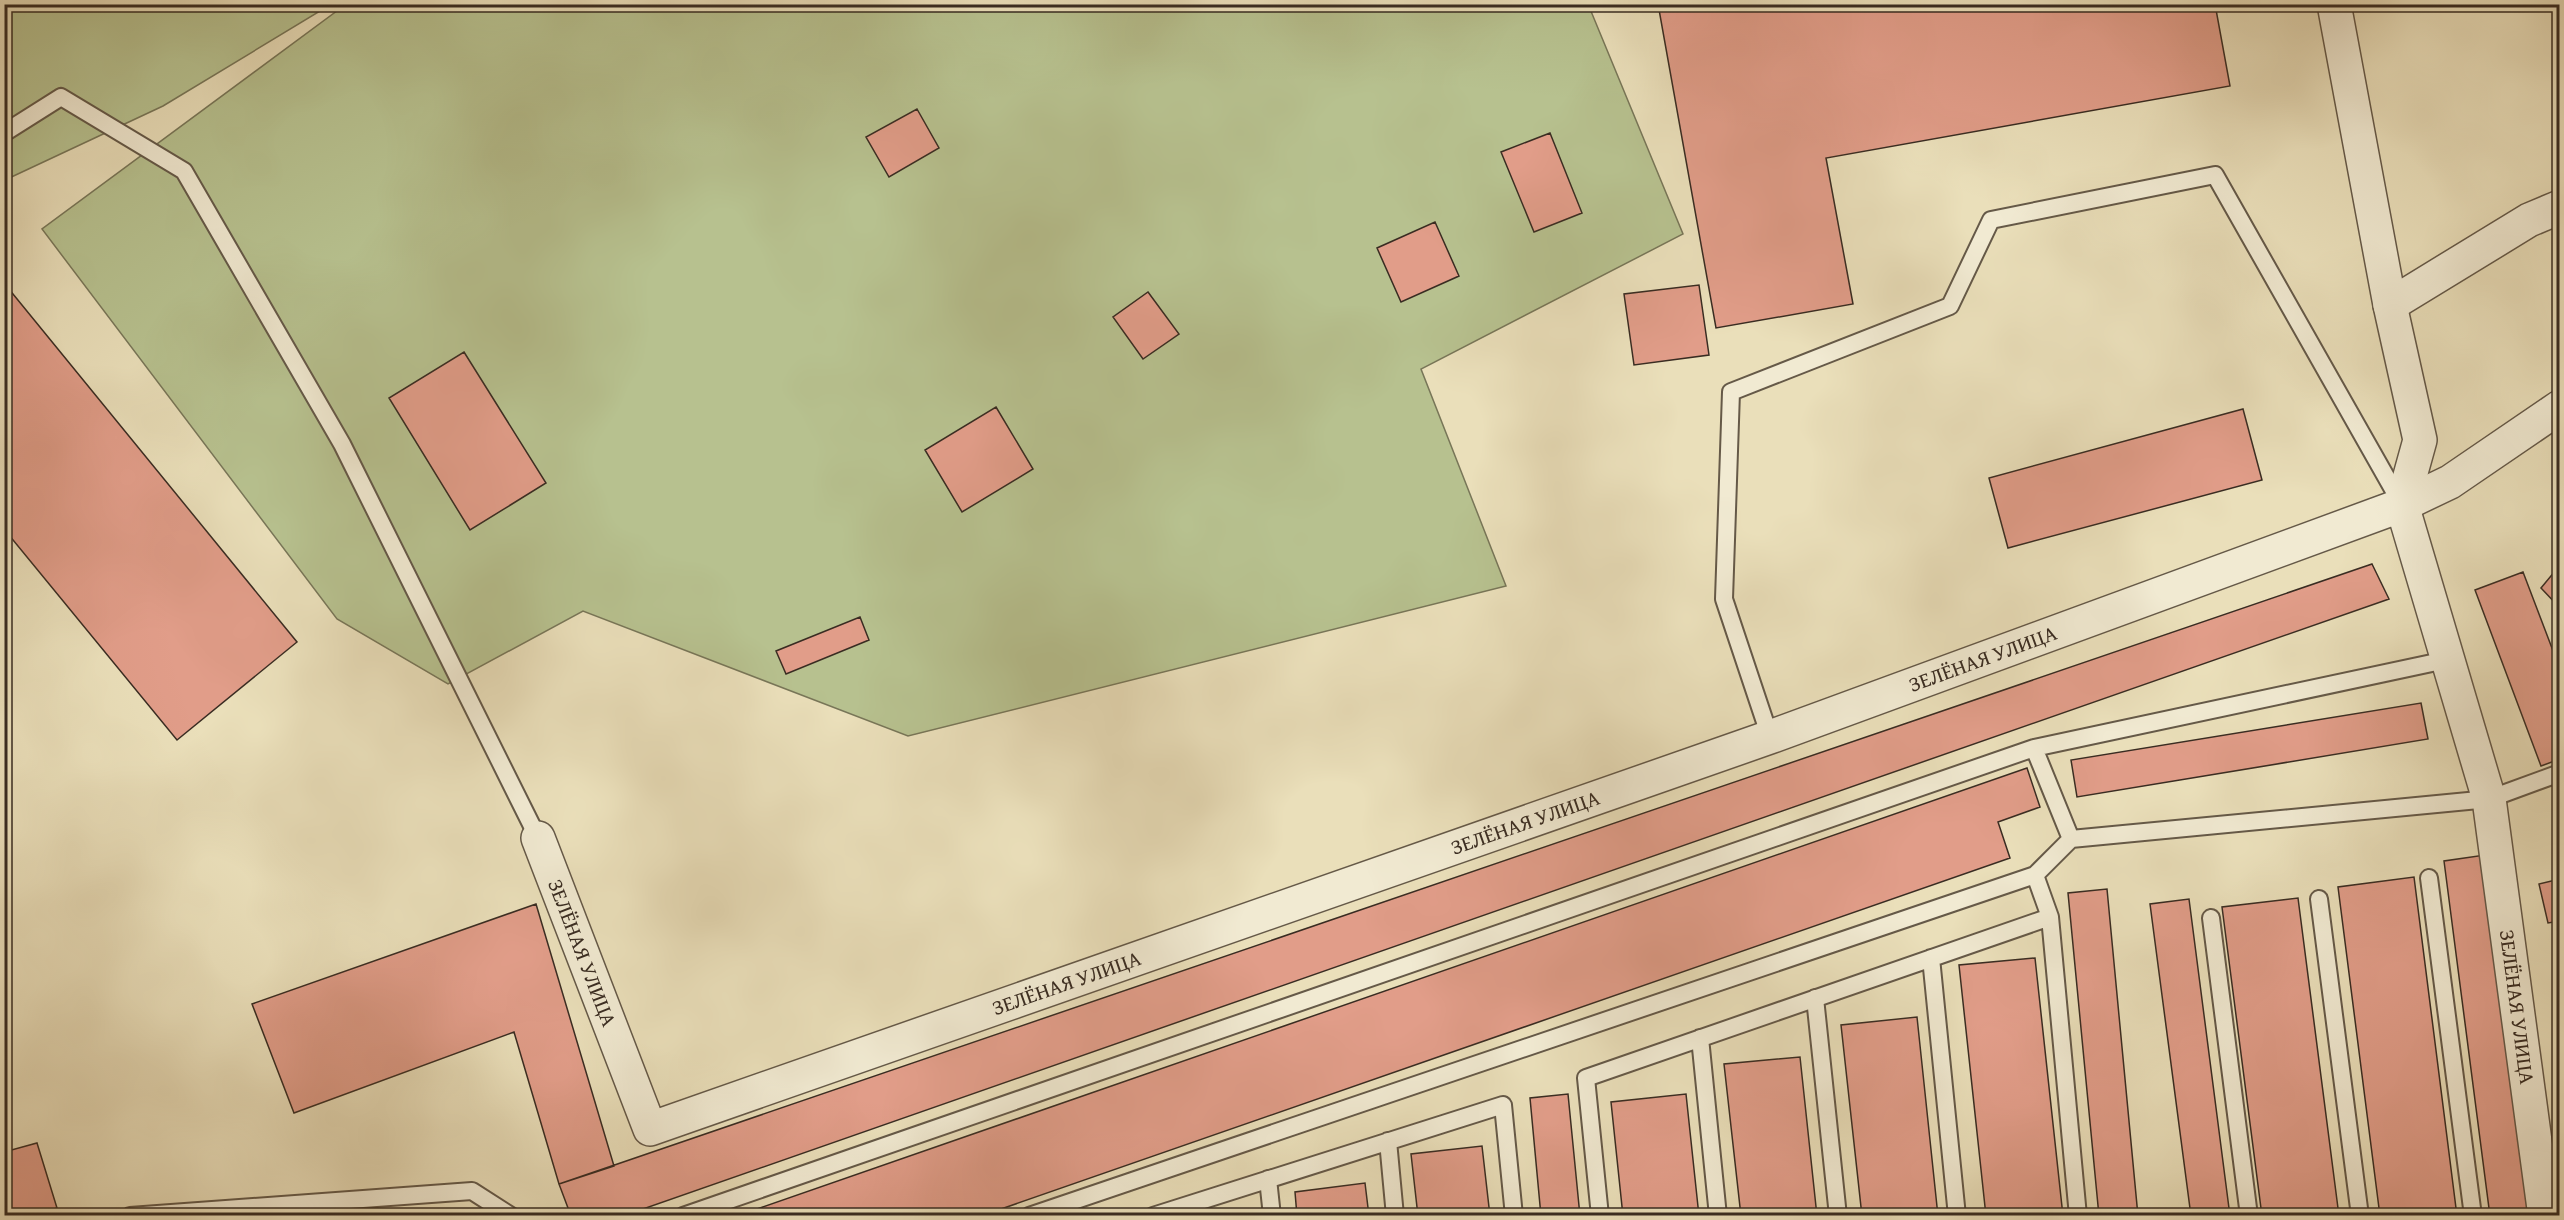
<svg xmlns="http://www.w3.org/2000/svg" width="2564" height="1220" font-family="'Gentium Book Plus',serif">
<style>
.green{fill:#b7c18f;stroke:#787658;stroke-width:1.5}
.building{fill:#e19d89;stroke:#392c22;stroke-width:1.5}
.lines{fill:none;stroke-linecap:round;stroke-linejoin:round}
.lane-casing{stroke:#655948;stroke-width:20}
.street-casing{stroke:#655948;stroke-width:36}
.lane{stroke:#f1ead2;stroke-width:16}
.street{stroke:#f1ead2;stroke-width:33}
.labels{text-anchor:middle;stroke-width:4.5;stroke-linejoin:round;paint-order:stroke}
.street-label{font-size:21px;fill:#392c22;stroke:#f1ead2}
</style>
<rect width="100%" height="100%" fill="#eadfba"/>
<filter id="stains"><feTurbulence type="fractalNoise" baseFrequency=".00333" numOctaves="4"/><feColorMatrix values="0 0 0 0 .2 0 0 0 0 .09 0 0 0 0 .02 0 0 0 .5 -.17"/></filter>
<radialGradient id="worn" r=".72"><stop offset=".6" stop-color="#630" stop-opacity="0"/><stop offset="1" stop-color="#630" stop-opacity=".3"/></radialGradient>
<path class="green" d="M1588 4 1683 234 1421 369 1506 586 908 736 583 611 448 684 337 619 42 229 345 5Z
M4 5H330L163 106 5 180Z"/>
<path class="building" d="M1658 4H2215L2230 86 1826 158 1853 304 1716 328Z
M917 109 939 148 889 177 866 137Z
M1550 133 1582 213 1534 232 1501 152Z
M1435 222 1459 276 1401 302 1377 248Z
M4 283 297 642 177 740 4 529Z
M1699 285 1709 355 1634 365 1624 294Z
M1148 292 1179 334 1143 359 1113 317Z
M464 352 546 483 470 530 389 398Z
M996 407 1033 469 962 512 925 450Z
M2243 409 2262 480 2008 548 1989 478Z
M2372 564 2389 599 623 1216H571L559 1184Z
M2560 565V608L2541 588Z
M2523 572 2555 656 2560 654V759L2541 766 2475 590Z
M860 617 869 640 786 674 776 651Z
M2421 703 2428 739 2077 797 2071 760Z
M2027 768 2040 807 1998 822 2010 858 981 1216H737Z
M2485 855 2532 1216H2490L2444 861Z
M2414 877 2457 1216H2380L2338 887Z
M2560 879V921L2548 923 2539 884Z
M2107 889 2138 1216H2099L2068 893Z
M2298 898 2339 1216H2262L2222 907Z
M2189 899 2230 1216H2191L2150 904Z
M536 904 614 1166 559 1184 514 1032 294 1113 252 1004Z
M2035 958 2063 1216H1986L1959 965Z
M1917 1017 1938 1216H1862L1841 1025Z
M1800 1057 1817 1216H1741L1724 1064Z
M1568 1094 1580 1216H1541L1530 1098Z
M1686 1094 1699 1216H1623L1611 1102Z
M37 1143 57 1208 31 1216H4V1152Z
M1482 1146 1490 1216H1418L1411 1154Z
M1365 1183 1369 1216H1297L1295 1192Z"/>
<g class="lines">
<defs>
<path id="lane" d="M4 133 61 97 184 171 342 444 538 838
M1770 737 1724 599 1731 392 1950 306 1991 220 2215 175 2402 505
M2034 748 2071 839
M2071 839 2489 799 2560 773
M2071 839 2035 875 2050 917 2078 1216
M2429 878 2473 1216
M2319 899 2360 1216
M2211 918 2249 1216
M1931 958 1957 1216
M1815 998 1838 1216
M1700 1038 1718 1216
M1388 1141 1395 1216
M1268 1179 1272 1216
M130 1216 472 1191 511 1216
M683 1216 2034 748 2446 660
M1029 1216 2035 875
M1153 1216 1503 1105 1514 1216
M1600 1216 1586 1078 2050 917"/>
<g id="street">
<path d="M2334 4 2390 305 2420 440 2402 505"/>
<path d="M2390 305 2529 220 2560 207"/>
<path d="M2402 505 2450 482 2560 407"/>
<path id="s1" d="M538 838 650 1129 1770 737 2402 505 2489 799 2545 1216"/>
</g>
</defs>
<use href="#lane" class="lane-casing"/>
<use href="#street" class="street-casing"/>
<use href="#lane" class="lane"/>
<use href="#street" class="street"/>
</g>
<g class="labels">
<g class="street-label">
<text dy="7" stroke="none"><textPath href="#s1" startOffset="1725">ЗЕЛЁНАЯ УЛИЦА</textPath></text>
<text dy="7" stroke="none"><textPath href="#s1" startOffset="1239">ЗЕЛЁНАЯ УЛИЦА</textPath></text>
<text dy="7" stroke="none"><textPath href="#s1" startOffset="123">ЗЕЛЁНАЯ УЛИЦА</textPath></text>
<text dy="7" stroke="none"><textPath href="#s1" startOffset="753">ЗЕЛЁНАЯ УЛИЦА</textPath></text>
<text dy="7" stroke="none"><textPath href="#s1" startOffset="2688">ЗЕЛЁНАЯ УЛИЦА</textPath></text>
</g>
</g>
<rect width="2564" height="1220" fill="none" stroke="#eadfba" stroke-width="24"/>
<rect x="6" y="6" width="2552" height="1208" fill="none" stroke="#392c22" stroke-width="3"/>
<rect x="12" y="12" width="2540" height="1196" fill="none" stroke="#392c22" stroke-width="1.5"/>
<rect width="100%" height="100%" filter="url(#stains)"/>
<rect width="100%" height="100%" fill="url(#worn)"/>
</svg>
